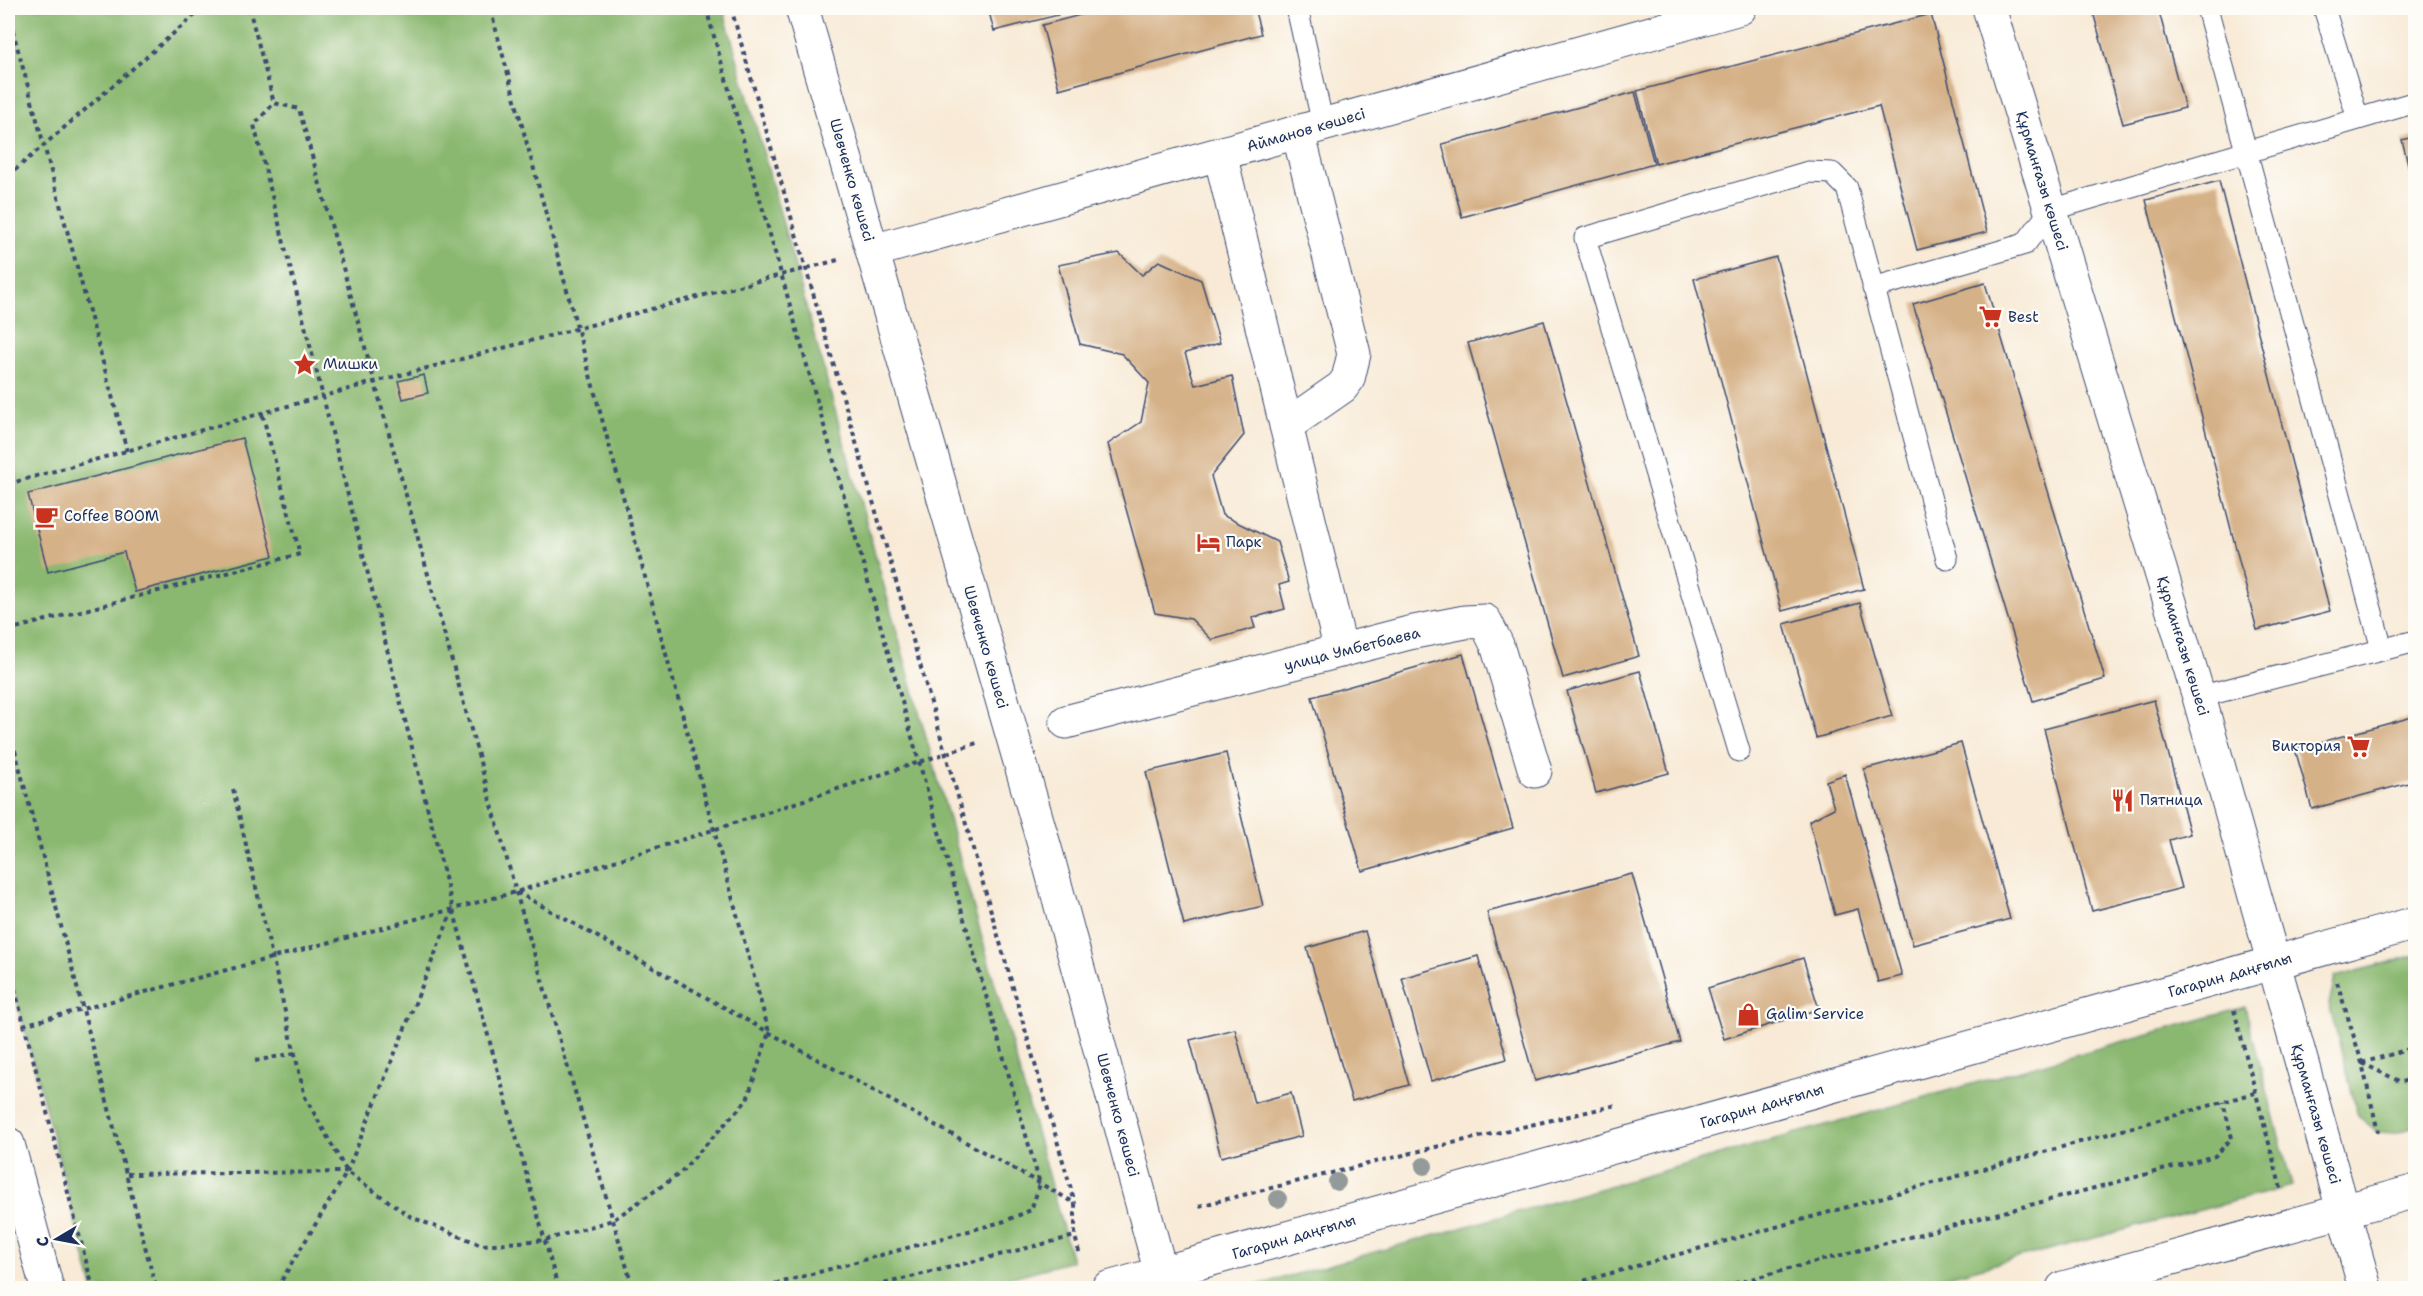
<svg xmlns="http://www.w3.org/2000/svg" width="2423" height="1296" font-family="'Shantell Sans',sans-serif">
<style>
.forest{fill:#8ab870;stroke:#527467;stroke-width:1.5}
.building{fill:#d5b187}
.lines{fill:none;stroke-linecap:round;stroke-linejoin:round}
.lane-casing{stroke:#3c4b70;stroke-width:23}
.street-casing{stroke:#3c4b70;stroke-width:35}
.secondary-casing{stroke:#3c4b70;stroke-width:35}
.path{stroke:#3c4b70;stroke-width:4;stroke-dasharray:4.5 4.5;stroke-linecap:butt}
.lane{stroke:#fff;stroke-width:21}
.street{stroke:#fff;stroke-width:33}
.secondary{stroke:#fff;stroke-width:33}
.tree{fill:#939a99}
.labels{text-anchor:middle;stroke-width:4.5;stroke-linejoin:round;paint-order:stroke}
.street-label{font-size:15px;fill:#1b2f5e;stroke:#fdfcf7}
.poi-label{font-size:15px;fill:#1b2f5e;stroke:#fdfcf7;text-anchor:start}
</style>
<rect width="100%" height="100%" fill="#fdfcf7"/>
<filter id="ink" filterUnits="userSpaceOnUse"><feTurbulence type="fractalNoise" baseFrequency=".0167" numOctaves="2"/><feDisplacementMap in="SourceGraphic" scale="12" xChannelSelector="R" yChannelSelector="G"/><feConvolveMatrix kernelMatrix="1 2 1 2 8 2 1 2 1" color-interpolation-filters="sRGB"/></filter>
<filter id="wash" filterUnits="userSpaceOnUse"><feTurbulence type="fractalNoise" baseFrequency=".008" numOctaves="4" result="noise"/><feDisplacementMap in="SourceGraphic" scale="24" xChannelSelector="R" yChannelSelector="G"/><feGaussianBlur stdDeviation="1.35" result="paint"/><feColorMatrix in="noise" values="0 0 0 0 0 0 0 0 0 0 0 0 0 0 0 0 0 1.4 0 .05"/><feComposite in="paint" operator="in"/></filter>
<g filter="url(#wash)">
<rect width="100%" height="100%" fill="#f8ead6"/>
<path class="forest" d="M8 8H723L1072 1261 972 1288H93L8 967Z
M2415 955V1127L2395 1133 2378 1132 2358 1116 2329 1004 2335 977Z
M2245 1007 2292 1186 1903 1288H1247Z"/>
<g id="blocks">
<path class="building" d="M988 8H1056L1058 15 994 31Z
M1107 8H1254L1261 34 1059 89 1042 25Z
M2092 8H2158L2185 108 2123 124Z
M1931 14 1987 232 1917 250 1879 106 1656 164 1637 91Z
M1635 92 1654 164 1462 217 1442 144Z
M2416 136V192H2415L2402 140Z
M2219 181 2330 611 2257 630 2146 200Z
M1119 253 1142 275 1159 261 1201 280 1220 343 1185 353 1195 385 1232 376 1244 435 1211 476 1222 515 1277 542 1289 582 1279 585 1285 609 1252 618 1255 628 1212 640 1191 619 1155 613 1108 444 1141 422 1149 383 1122 354 1080 344 1058 265Z
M1776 257 1864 589 1782 611 1694 279Z
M1985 283 2105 679 2033 701 1913 304Z
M1544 321 1639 656 1563 678 1468 343Z
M424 375 428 393 403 399 398 381Z
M242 438 273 556 135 592 124 552 48 572 28 494Z
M1860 603 1892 716 1816 738 1784 624Z
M1463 654 1513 828 1362 871 1312 697Z
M1640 671 1669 773 1596 793 1567 691Z
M2154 700 2190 834 2169 840 2182 888 2092 911 2044 729Z
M2416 716V781L2312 809 2295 749Z
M1961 743 2010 919 1913 945 1864 769Z
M1226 753 1263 906 1184 925 1146 772Z
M1845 774 1902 976 1878 982 1858 909 1835 915 1809 821 1834 808 1826 781Z
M1632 874 1680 1042 1535 1081 1487 912Z
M1365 931 1409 1085 1352 1101 1307 948Z
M1478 956 1507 1059 1431 1081 1402 978Z
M1803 958 1819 1009 1724 1039 1708 988Z
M1235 1029 1254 1103 1291 1093 1302 1136 1221 1157 1190 1040Z"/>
</g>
</g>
<g filter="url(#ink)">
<use href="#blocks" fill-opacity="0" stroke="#3c4b70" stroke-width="1.5"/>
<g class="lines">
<defs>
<path id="lane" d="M1297 8 1323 125
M2207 8 2382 649
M2324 8 2358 119
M1873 288 2025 244 2051 210 2416 102
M2199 697 2416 641
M1739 751 1585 238 1808 172 1832 173 1847 188 1947 559"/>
<path id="street" d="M1989 8 2199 697 2365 1288
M1220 154 1341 651
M873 251 1740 8
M1286 426 1342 387 1348 379 1354 354 1298 132
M1066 722 1409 633 1465 622 1485 621 1497 645 1535 771"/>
<path id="secondary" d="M802 8 1049 862 1165 1288
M8 1144 47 1288
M1108 1288 2416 923
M2063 1288 2416 1191"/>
</defs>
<use href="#lane" class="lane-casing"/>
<use href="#street" class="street-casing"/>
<use href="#secondary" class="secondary-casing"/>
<path class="path" d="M249 8 274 103
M706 8 919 762 1040 1184 1031 1210 1005 1221 761 1288
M731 8 1075 1203
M8 13 127 451
M8 176 203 8
M8 484 374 382 838 260
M8 630 300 554 262 413
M8 724 156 1288
M233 789 305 1097 347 1172 411 1217 482 1245 545 1240 613 1220 679 1174 747 1100 769 1032 490 8
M517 892 1075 1203V1236L1080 1256
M8 963 93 1288
M2337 982 2362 1063 2378 1132
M2234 1010 2281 1189
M23 1025 516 892 713 830 977 743
M255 1061 295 1053
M2362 1063 2401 1082 2416 1078
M2362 1063 2416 1047
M127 1174 346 1172
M1199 1206 1444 1145 1617 1105
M2410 1262 2416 1258
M277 1288 347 1172 453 909
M558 1288 453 909 254 125 274 103 299 109 516 892 633 1288
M867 1288 1075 1236
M1558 1288 2255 1093
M1717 1288 2215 1156 2232 1138 2223 1102"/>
<use href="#lane" class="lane"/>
<use href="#street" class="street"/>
<use href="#secondary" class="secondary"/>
</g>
<g class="tree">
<circle cx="1424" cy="1166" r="9"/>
<circle cx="1337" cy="1182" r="9"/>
<circle cx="1278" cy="1199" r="9"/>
</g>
</g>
<defs>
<symbol id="supermarket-bare" viewBox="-9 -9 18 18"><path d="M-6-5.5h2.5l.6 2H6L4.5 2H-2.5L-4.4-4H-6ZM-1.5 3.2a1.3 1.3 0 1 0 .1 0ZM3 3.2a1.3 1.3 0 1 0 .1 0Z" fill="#c8321e" stroke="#fdfcf7" stroke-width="2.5" paint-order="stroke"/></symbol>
<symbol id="sight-bare" viewBox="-9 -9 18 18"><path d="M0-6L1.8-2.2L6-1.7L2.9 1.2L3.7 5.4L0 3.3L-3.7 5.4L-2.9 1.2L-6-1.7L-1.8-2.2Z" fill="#c8321e" stroke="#fdfcf7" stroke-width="2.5" paint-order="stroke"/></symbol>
<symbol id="cafe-bare" viewBox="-9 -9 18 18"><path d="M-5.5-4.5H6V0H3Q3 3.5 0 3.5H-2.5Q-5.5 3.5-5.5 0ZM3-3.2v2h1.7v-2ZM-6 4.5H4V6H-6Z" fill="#c8321e" stroke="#fdfcf7" stroke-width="2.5" paint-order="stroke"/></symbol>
<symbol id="hotel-bare" viewBox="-9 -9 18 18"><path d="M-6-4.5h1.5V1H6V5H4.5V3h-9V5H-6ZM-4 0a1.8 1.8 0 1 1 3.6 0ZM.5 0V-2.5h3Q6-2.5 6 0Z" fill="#c8321e" stroke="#fdfcf7" stroke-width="2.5" paint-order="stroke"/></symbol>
<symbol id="restaurant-bare" viewBox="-9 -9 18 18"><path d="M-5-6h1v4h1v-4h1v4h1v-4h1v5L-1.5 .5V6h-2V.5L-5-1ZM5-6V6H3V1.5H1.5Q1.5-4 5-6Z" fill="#c8321e" stroke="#fdfcf7" stroke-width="2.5" paint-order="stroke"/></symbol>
<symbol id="shop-bare" viewBox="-9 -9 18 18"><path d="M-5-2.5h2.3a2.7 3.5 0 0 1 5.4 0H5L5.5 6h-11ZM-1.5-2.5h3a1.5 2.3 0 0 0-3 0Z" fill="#c8321e" stroke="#fdfcf7" stroke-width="2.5" paint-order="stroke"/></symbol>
</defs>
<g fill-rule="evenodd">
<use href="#supermarket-bare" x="1974" y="300" width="33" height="33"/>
<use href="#sight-bare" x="288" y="348" width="33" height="33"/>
<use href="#cafe-bare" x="30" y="500" width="33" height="33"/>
<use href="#hotel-bare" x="1192" y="526" width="33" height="33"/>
<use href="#supermarket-bare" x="2342" y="730" width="33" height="33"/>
<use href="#restaurant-bare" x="2106" y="784" width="33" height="33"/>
<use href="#shop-bare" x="1732" y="998" width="33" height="33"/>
</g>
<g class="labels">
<g class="street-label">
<text transform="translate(1306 130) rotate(-16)" y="5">Айманов көшесі</text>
<text transform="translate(852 180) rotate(74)" y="5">Шевченко көшесі</text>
<text transform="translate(2042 181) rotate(73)" y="5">Құрманғазы көшесі</text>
<text transform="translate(2183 646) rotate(73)" y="5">Құрманғазы көшесі</text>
<text transform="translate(986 647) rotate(74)" y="5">Шевченко көшесі</text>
<text transform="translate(1352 649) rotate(-14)" y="5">улица Умбетбаева</text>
<text transform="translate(2230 975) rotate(-16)" y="5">Гагарин даңғылы</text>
<text transform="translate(1762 1106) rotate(-16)" y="5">Гагарин даңғылы</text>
<text transform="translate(2316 1114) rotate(74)" y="5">Құрманғазы көшесі</text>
<text transform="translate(1118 1115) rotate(75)" y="5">Шевченко көшесі</text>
<text transform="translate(1294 1237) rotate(-16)" y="5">Гагарин даңғылы</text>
</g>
<g class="poi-label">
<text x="2008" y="322">Best</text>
<text x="323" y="369">Мишки</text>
<text x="64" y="521">Coffee BOOM</text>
<text x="1226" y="547">Парк</text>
<text x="2341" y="751" text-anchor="end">Виктория</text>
<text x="2140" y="805">Пятница</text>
<text x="1766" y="1019">Galim Service</text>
</g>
</g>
<rect width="2423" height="1296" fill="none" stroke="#fdfcf7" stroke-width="30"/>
<g transform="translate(57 1239) rotate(260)" stroke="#fdfcf7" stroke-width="4.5" paint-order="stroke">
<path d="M0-4.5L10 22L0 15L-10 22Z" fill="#1b2f5e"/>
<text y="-9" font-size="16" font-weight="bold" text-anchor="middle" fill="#1b2f5e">С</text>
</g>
</svg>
